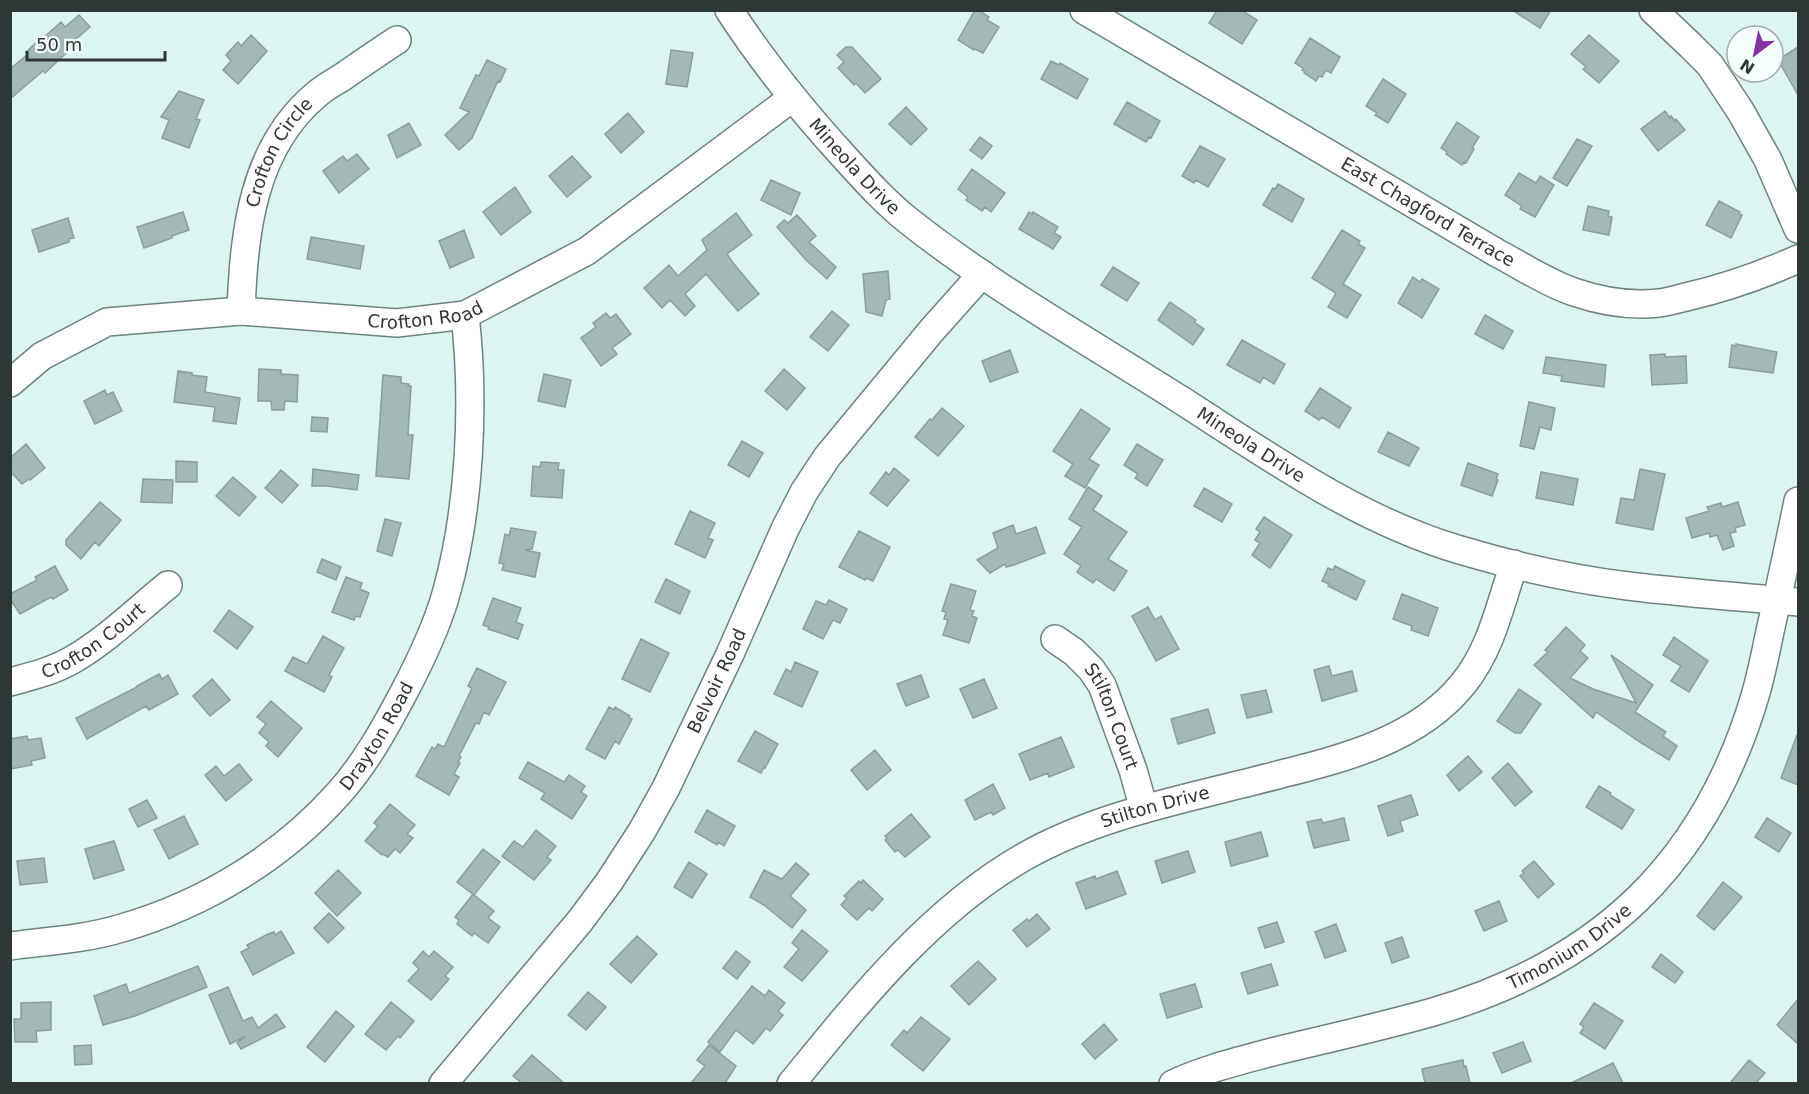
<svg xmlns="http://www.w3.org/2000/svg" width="1809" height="1094" font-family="'DejaVu Sans',sans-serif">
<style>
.building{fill:#a2b9b6;stroke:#889f9c;stroke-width:1.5}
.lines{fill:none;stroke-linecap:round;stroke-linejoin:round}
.minor-casing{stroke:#6c8380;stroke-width:30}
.minor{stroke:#fff;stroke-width:27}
.labels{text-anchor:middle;stroke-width:5;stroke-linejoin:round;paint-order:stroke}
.street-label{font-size:18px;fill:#2e3736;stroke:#f4fefd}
</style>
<rect width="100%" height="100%" fill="#dcf5f1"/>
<path class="building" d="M975 10H978L989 17 987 20 999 27 983 53 975 49 974 50 958 40Z
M1217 10H1241L1257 20 1242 44 1209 23Z
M1512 10H1551L1540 28Z
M79 15 90 27 75 40 77 43 45 73 43 71 10 99V69L28 54 26 52 42 37 43 38 61 22 65 27Z
M251 35 267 51 238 84 223 70 231 61 226 55 238 42 241 46Z
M1589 35 1619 61 1599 83 1583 69 1586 67 1571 54Z
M1310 38 1340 57 1331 73 1326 70 1322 77 1319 76 1316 81 1304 73 1305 72 1302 70 1303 68 1295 63Z
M846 47H852L881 79 865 93 856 83 854 85 838 68 844 62 837 55Z
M1798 47V95L1778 60Z
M671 50 693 53 687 87 666 84Z
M487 60 506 69 500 82 498 81 472 138 459 150 445 135 469 112 460 108 476 75 479 76Z
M1051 61 1059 65 1060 63 1088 79 1077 99 1041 79Z
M1383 79 1406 94 1388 123 1375 115 1377 113 1374 111 1366 106Z
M179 91 204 100 196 119 200 120 189 148 162 138 169 120 161 117Z
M1127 102 1160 121 1151 138 1149 137 1146 142 1114 124Z
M906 107 927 129 911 145 889 124Z
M1665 111 1670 118 1671 116 1675 121 1676 119 1685 130 1658 151 1641 129Z
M628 113 644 132 621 153 605 134Z
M1457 122 1479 137 1472 148 1474 149 1466 163 1464 162 1462 165 1446 154 1447 152 1441 148Z
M409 123 421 145 397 158 388 135Z
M980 137 992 146 982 159 970 150Z
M1577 139 1592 146 1567 186 1553 178Z
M1200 146 1225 159 1208 187 1196 180 1194 183 1182 176Z
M357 154 369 169 339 193 323 171 343 156 347 161Z
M572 156 591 177 567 197 549 176Z
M972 169 1005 193 991 212 985 207 982 211 966 200 968 197 958 189Z
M1519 173 1536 183 1540 176 1554 185 1535 217 1520 209 1522 206 1505 195Z
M771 180 800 193 791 215 761 200Z
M1278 184 1304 199 1292 222 1263 205 1273 188 1275 189Z
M515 187 531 212 501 235 483 212Z
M1719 201 1740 212 1739 214 1742 215 1731 238 1706 225Z
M1588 206 1609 211 1608 216 1612 217 1609 235 1583 230Z
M183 212 189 230 172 236V238L144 248 137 227Z
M1029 212 1032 214 1033 212 1058 227 1054 233 1061 237 1053 249 1019 229Z
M736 213 752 235 727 254 734 264 759 294 738 311 706 274 685 294 695 306 685 316 670 300 662 308 644 288 669 265 678 276 707 250 702 240Z
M797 215 816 236 809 242 836 267 827 279 806 260 777 227 784 220 788 223Z
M68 218 74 238 69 239V242L39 252 32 230Z
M464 230 474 257 450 268 439 241Z
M1342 230 1360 241 1358 244 1365 248 1343 284 1361 295 1347 318 1328 307 1336 293 1312 278Z
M311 237 364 246 360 269 307 259Z
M1113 267 1139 283 1127 301 1101 285Z
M888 271 890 299 886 300 882 316 866 312 863 274Z
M1413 277 1420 282 1422 279 1439 289 1422 318 1398 303Z
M1170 302 1196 320 1194 322 1204 329 1193 345 1158 320Z
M832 311 849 325 828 351 810 337Z
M606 313 610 318 616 314 631 334 612 348 617 354 601 366 581 338 596 327 593 323Z
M1485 315 1513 331 1503 349 1475 334Z
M1242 340 1285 364 1274 384 1263 377 1260 383 1227 365Z
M1736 344 1777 352 1773 373 1729 367 1732 345 1736 346Z
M1010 350 1018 372 990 382 982 361Z
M1665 354V357L1686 356 1687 383 1652 385 1650 355Z
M1546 357 1606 365 1604 387 1561 381 1562 376 1543 373Z
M259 369 281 370V374L298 375 297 402 285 401 284 410H272L271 401H258Z
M784 369 805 388 787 410 765 391Z
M178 371 192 373V375L207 377 205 392 240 398 236 424 213 421 215 407 174 402Z
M544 374 571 380 565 407 538 401Z
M383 375 401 377V383L409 384 408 386H411L408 435H413L409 479 376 476Z
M1320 388 1351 408 1339 428 1322 417 1319 420 1305 411Z
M105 390 107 395 113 392 122 411 95 424 84 401Z
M1529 402 1555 408 1551 430 1540 427 1534 449 1520 446Z
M942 408 964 426 938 456 915 437 930 419 932 420Z
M1081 409 1110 429 1089 459 1099 465 1085 488 1065 476 1073 464 1053 451Z
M312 417 328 418 327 432 311 431Z
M1388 432 1419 448 1409 466 1378 452Z
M742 441 763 453 749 477 728 465Z
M26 444 45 468 30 480 29 479 22 484 10 471V458Z
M1137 444 1163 460 1147 486 1135 478 1138 474 1124 465Z
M176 461 197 462V482H176Z
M541 462 559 463 558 470H564L562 498 531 496 533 466 540 467Z
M1468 463 1498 474 1496 480H1498L1492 496 1461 485Z
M894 468 909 480 887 506 870 493 886 472 889 475Z
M313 469 359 475 357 490 327 486H312Z
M1640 469 1665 474 1653 530 1616 523 1621 498 1634 500Z
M281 470 298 485 282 503 265 488Z
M1541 472 1578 479 1573 505 1536 498Z
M233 477 256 497 239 516 216 496Z
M143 479 173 480 172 503 141 502Z
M1088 487 1102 496 1093 510 1127 532 1108 559 1127 571 1114 591 1096 579 1093 583 1077 572 1081 566 1064 554 1082 527 1069 519Z
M1204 488 1232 504 1222 522 1194 506Z
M100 502 121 520 99 546 95 542 81 559 66 545V540Z
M1738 502 1745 525 1735 528 1736 532 1730 533 1734 546 1723 550 1717 535 1710 537 1709 533 1692 538 1686 518 1709 511 1707 507 1721 503 1722 507Z
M690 511 715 523 708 538 713 540 705 558 675 544Z
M1264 517 1292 535 1270 568 1252 555 1260 543 1255 540 1260 532 1256 529Z
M385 519 401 523 392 556 377 551Z
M1013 525 1016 534 1036 527 1045 553 1014 565 1006 567 1005 564 990 573 977 560 998 548 993 533Z
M511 528 536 532 532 549 525 550 540 553 535 577 502 570 504 564 499 563 505 534 509 536Z
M859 531 890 547 873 581 866 578 865 580 839 567Z
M322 559 341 567 336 580 317 572Z
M55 566 68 590 53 599 51 597 20 614 10 599V594L37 580 35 577Z
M1335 566 1365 581 1356 600 1328 586 1329 584 1322 581 1328 568 1333 570Z
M346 577 362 583 360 589 369 593 360 617 356 616 354 620 332 612Z
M666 579 690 591 680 614 655 602Z
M951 584 976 591 970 610 974 611 972 616 977 618 969 643 943 635 948 620 944 619 946 612 942 611Z
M1402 594 1438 608 1428 636 1411 630 1412 626 1393 619Z
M493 598 521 608 516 622 523 625 518 639 488 629 489 627 483 625Z
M829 600 847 609 840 623 833 620 823 639 803 629 816 601 826 605Z
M1148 607 1155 620 1161 616 1179 649 1156 661 1132 616Z
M229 610 253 627 237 649 214 631Z
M1566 627 1585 645 1580 651 1588 658 1570 678 1593 689 1636 703 1611 655 1653 685 1635 712 1666 732 1663 736 1677 746 1669 760 1640 742 1596 712 1593 718 1534 665 1548 652 1545 650Z
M323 636 344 648 329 675 332 677 324 692 285 671 293 657 307 664Z
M1674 637 1708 661 1689 692 1671 681 1681 666 1663 655Z
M641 639 669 653 650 692 622 679Z
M795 662 818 672 802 707 774 694 786 669 791 672Z
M1329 666 1332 676 1352 671 1357 691 1322 701 1314 670Z
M477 668 506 682 489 715 484 712 479 724 476 723 459 756 461 757 458 762 460 763 454 774 459 777 449 795 416 776 432 747 435 749 438 744 444 747 472 688 468 686Z
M159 674 162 679 168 675 178 694 149 710 146 706 87 739 76 718 137 687V686Z
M921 675 929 697 906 706 897 684Z
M212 679 230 700 210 716 193 696Z
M984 679 997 708 973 718 960 689Z
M1519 689 1541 704 1521 733H1515L1497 721Z
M1266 690 1272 712 1247 718 1241 695Z
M271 701 302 728 278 757 266 746 269 742 259 733 266 724 257 717Z
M609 707 614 710 615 707 630 716 629 718 632 719 619 744 615 741 605 759 586 749Z
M1208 709 1215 733 1178 744 1171 719Z
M755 731 778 744 765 768 764 767 761 773 738 761Z
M1797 735H1798V785L1781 778Z
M27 736 28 740 41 738 45 758 31 761 32 765 10 769V739Z
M1061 737 1074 767 1049 777 1048 773 1030 780 1019 754Z
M875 750 891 770 867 790 851 770Z
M1468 756 1482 772 1459 791 1447 775Z
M528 762 564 782 569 775 585 786 581 792 587 796 572 819 541 799 545 793 519 778Z
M1508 763 1532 792 1515 806 1492 778Z
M239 764 252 780 226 801 205 775 216 766 224 776Z
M993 784 1005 808 993 815 991 812 975 820 965 800Z
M1599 786 1611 793 1610 795 1634 810 1622 829 1586 807Z
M1411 795 1418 815 1400 821 1403 831 1388 836 1378 806Z
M147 800 157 818 138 827 129 809Z
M390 804 415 825 407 834 413 838 400 853 395 849 388 857 383 854 382 855 365 841 378 826 374 823Z
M707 810 735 826 724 846 718 842 717 845 695 832Z
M911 814 930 837 905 857 898 850 895 852 885 840 887 838 885 836Z
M184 816 198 844 169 859 154 830Z
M1344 818 1349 840 1314 848 1307 822 1321 819 1323 823Z
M1767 818 1791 833 1779 852 1755 837Z
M536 830 556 846 547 857 551 860 534 880 502 856 514 841 523 847Z
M1261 832 1268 856 1231 866 1225 842Z
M114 841 124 870 94 879 85 849Z
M483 849 500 862 474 895 457 882Z
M1188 851 1195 872 1162 883 1155 861Z
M44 858 47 882 20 885 17 861Z
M1534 861 1554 884 1538 898 1520 876 1524 873 1522 871Z
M689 862 707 874 692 898 674 887Z
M796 863 809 874 790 896 806 910 792 928 764 905 750 897 764 870 782 879Z
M338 870 361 893 337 916 315 893Z
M1117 871 1126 894 1086 909 1076 883 1095 876 1096 879Z
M863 880 883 899 872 911 869 908 857 920 841 905 847 898 844 896 859 881 861 883Z
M1723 882 1742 897 1714 930 1697 916Z
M473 894 494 911 488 918 500 927 488 943 474 933 472 936 457 924 459 920 455 917Z
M1499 901 1507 921 1484 931 1475 911Z
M329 913 344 928 328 943 314 928Z
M1037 914 1050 929 1027 947 1013 930 1027 919 1029 921Z
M1277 922 1284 942 1265 948 1258 928Z
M1336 924 1346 951 1325 958 1315 932Z
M802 930 828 951 802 981 784 967 799 949 792 943Z
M281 931 294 953 253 975 241 952 249 948 247 945 268 934 274 932 275 935Z
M637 936 657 954 631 983 610 964Z
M1402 937 1409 957 1392 963 1385 943Z
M423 951 429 957 434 951 453 967 445 976 449 979 431 1000 408 981 419 969 413 963Z
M736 951 750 962 737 979 723 968Z
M1661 954 1683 972 1675 983 1652 967Z
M978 961 996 979 969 1005 951 986Z
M1271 964 1278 985 1248 994 1241 973Z
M198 966 207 987 135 1016 103 1025 94 996 126 984 129 993Z
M1195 984 1202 1007 1167 1018 1160 994Z
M752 986 765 996 769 990 785 1003 778 1011 783 1015 770 1031 766 1028 753 1044 736 1030 720 1052 708 1042Z
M228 987 243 1021 252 1017 258 1028 276 1014 285 1027 241 1049 237 1043 246 1036 230 1044 209 995Z
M588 992 606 1007 586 1030 568 1015Z
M1798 999V1044L1777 1025Z
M51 1002V1030L36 1031 37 1042H15L14 1019H21V1003Z
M391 1002 414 1021 400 1038 398 1036 386 1050 365 1034Z
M1594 1003 1623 1021 1605 1049 1580 1033 1584 1027 1580 1024Z
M336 1011 354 1026 325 1062 307 1047Z
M921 1017 950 1039 923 1071 891 1045 904 1030 907 1033Z
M1104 1024 1117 1040 1095 1059 1082 1044Z
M1523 1042 1531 1061 1502 1073 1493 1053Z
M91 1045 92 1064 75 1065 74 1046Z
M709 1045 736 1066 725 1083H691L705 1066 697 1060Z
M532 1055 564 1083H522L513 1076Z
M1463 1060 1464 1067 1466 1066 1470 1083H1425L1422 1069Z
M1749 1060 1765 1073 1756 1083H1730Z
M1613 1063 1623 1083H1571Z"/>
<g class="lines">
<defs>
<g id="minor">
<path id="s1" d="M729 10C764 64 804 113 847 160 867 182 887 204 910 222 995 289 1090 342 1181 400 1270 457 1358 520 1460 550 1514 566 1571 579 1628 586 1684 593 1742 597 1798 602"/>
<path id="s2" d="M1084 10 1497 253C1522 266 1547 283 1574 292 1600 301 1631 306 1659 303 1668 302 1677 299 1686 297 1725 288 1762 275 1798 259"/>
<path d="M1653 10 1691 46 1710 65 1741 112 1768 160 1798 229"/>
<path id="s3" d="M241 311C244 233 252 148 317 94 325 87 335 82 344 76 361 64 379 52 397 40"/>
<path id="s4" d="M10 383 42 356 107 322 241 311 397 323 465 315 587 251 792 98"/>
<path id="s5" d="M1055 639 1074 652 1091 669 1102 685 1133 770 1144 809"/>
<path id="s6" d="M10 682C32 676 53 671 72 660 107 640 137 610 168 585"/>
<path id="s7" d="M10 946C48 941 86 939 122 928 205 904 282 857 339 793 365 764 385 728 403 694 420 662 436 629 446 594 470 509 475 403 465 315"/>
<path id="s8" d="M443 1084 580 921 609 882 642 831 666 788 730 654 785 529 804 492 827 457 932 330 982 274"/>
<path id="s9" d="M791 1084C858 1002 930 911 1022 858 1093 817 1175 801 1254 781 1327 762 1413 746 1463 684 1491 650 1500 605 1514 564"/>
<path id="s10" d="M1173 1084C1205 1069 1239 1061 1272 1052 1326 1039 1380 1027 1433 1012 1600 963 1705 864 1755 696 1761 676 1765 656 1769 636 1779 591 1789 546 1798 501"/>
</g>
</defs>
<use href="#minor" class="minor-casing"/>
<use href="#minor" class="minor"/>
</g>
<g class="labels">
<g class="street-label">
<text dy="6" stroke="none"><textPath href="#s3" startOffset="166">Crofton Circle</textPath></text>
<text dy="6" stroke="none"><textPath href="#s1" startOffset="201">Mineola Drive</textPath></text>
<text dy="6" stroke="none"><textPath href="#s2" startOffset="399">East Chagford Terrace</textPath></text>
<text dy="6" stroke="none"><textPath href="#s4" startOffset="435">Crofton Road</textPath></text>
<text dy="6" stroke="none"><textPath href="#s1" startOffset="687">Mineola Drive</textPath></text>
<text dy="6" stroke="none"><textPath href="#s6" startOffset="94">Crofton Court</textPath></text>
<text dy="6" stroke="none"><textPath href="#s8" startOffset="490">Belvoir Road</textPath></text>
<text dy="6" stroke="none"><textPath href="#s5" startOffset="99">Stilton Court</textPath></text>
<text dy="6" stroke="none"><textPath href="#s7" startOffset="441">Drayton Road</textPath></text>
<text dy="6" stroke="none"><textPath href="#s9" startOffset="468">Stilton Drive</textPath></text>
<text dy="6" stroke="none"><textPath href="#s10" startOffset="422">Timonium Drive</textPath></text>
</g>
</g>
<rect width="1809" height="1094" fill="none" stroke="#2e3736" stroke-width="24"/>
<g transform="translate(1755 54) rotate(212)"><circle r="28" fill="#f4fefd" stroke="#a5aead" stroke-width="1.5"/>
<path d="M0-4.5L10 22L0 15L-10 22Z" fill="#8733a1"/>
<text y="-9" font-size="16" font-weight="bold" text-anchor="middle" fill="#2e3736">N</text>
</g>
<path d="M27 51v9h138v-9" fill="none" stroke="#2e3736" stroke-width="3"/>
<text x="36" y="51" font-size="18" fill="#2e3736" stroke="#f4fefd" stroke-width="4.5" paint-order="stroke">50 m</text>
</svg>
